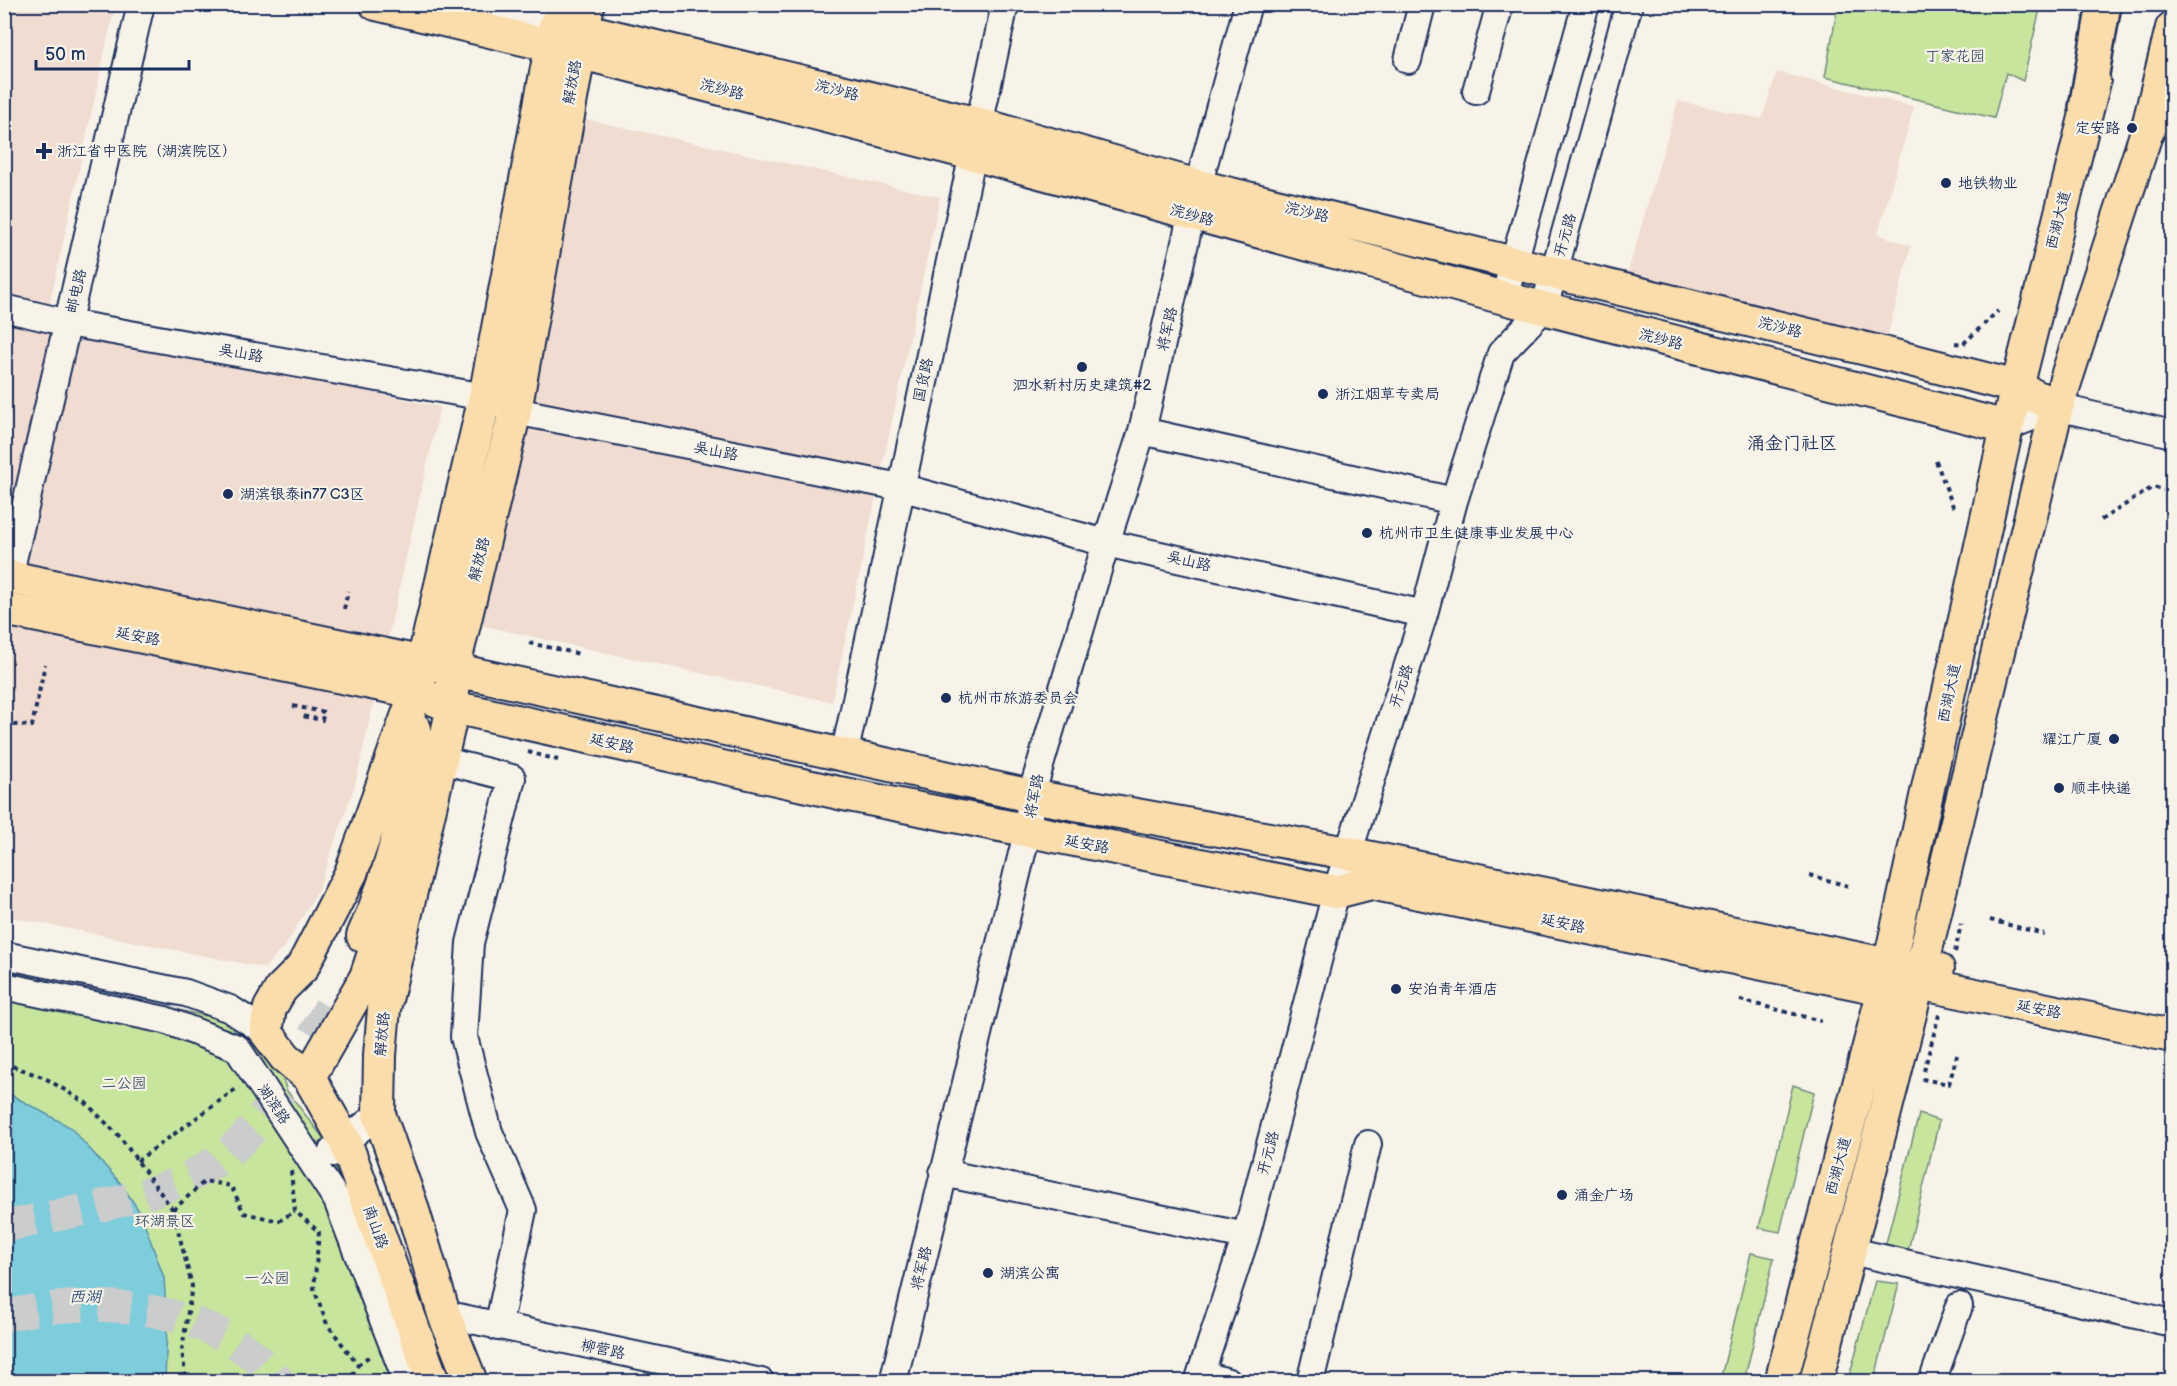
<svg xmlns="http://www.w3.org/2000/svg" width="2177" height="1386" font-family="'Balsamiq Sans','LXGW WenKai TC',sans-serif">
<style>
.built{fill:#f0dcd1}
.green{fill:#c7e59d;stroke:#718a7e;stroke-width:1.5}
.water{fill:#7ecddc;stroke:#568eaa;stroke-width:1.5}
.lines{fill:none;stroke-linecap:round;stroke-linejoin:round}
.major-tunnel{stroke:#cbcccc;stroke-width:32;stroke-dasharray:32 16;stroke-linecap:butt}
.minor-casing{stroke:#1b2f5e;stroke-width:30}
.major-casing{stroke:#1b2f5e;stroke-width:36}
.highway-casing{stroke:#1b2f5e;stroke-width:38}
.path{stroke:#1b2f5e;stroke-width:4;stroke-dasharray:4.5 4.5;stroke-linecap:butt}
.minor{stroke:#f7f3e8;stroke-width:26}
.major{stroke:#fbddab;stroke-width:32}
.highway{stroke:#fbddab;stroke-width:33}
.poi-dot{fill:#1b2f5e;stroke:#f7f3e8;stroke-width:2}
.labels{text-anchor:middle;stroke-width:4.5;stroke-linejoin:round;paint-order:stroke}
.park-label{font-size:15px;fill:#3d536b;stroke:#f7f3e8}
.street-label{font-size:15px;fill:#1b2f5e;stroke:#f7f3e8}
.poi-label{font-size:15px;fill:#1b2f5e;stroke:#f7f3e8;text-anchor:start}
.water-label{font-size:16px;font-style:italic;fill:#34567e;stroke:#f7f3e8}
.quarter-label{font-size:18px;fill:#1b2f5e;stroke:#f7f3e8}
</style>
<rect width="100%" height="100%" fill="#f7f3e8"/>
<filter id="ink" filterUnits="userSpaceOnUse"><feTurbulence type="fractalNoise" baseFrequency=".0167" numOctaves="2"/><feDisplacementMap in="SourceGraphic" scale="12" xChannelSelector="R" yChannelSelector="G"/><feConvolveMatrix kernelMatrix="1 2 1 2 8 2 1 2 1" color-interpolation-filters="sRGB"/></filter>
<g filter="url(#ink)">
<path class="built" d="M5 5H115L49 307 5 298Z
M1777 72 1914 107 1878 234 1911 246 1883 353 1623 288 1678 101 1762 119Z
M585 119 940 197 832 702 475 624Z
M4 312 440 407 355 785 318 890 288 942 265 968 5 916Z"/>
<path class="green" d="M1838 5V4L2041 5 2023 81 2006 73 1994 118 1825 77Z
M5 972 242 1024 275 1058 287 1091 324 1139 417 1381H5Z
M1793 1085 1814 1092 1780 1232 1759 1228Z
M1919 1114 1939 1121 1907 1255 1884 1251Z
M1751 1253 1774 1258 1744 1381H1720Z
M1875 1281 1899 1284 1874 1381H1848Z"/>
<path class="water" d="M4 1091 70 1127 122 1185 141 1214 164 1278 167 1327 165 1381H5Z"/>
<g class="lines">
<path class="major-tunnel" d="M4 1227C73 1210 160 1201 218 1160 268 1126 301 1056 331 1005
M4 1316C98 1294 215 1303 280 1382"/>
<defs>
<path id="minor" d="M476 4 556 23
M1408 60 1422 4
M1476 91 1500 4
M1504 298 1586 4
M4 308 68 323 485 397 515 411 900 487 1106 543 1424 614
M2007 427 2057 407 2172 434
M1142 431 1454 501
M9 577 141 4
M844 756 1005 4
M441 760 512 778 470 943 464 1037 489 1132 523 1210 498 1327
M4 955 186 993 230 1009 266 1032
M4 986 165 1020 237 1048 337 1200 407 1382
M333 1153 332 1151 379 1114
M943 1173 1246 1236
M1851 1251 2172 1323
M444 1314 761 1382
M1201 1374 1228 1382
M893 1382 1027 833 1031 796 1106 543 1142 431 1198 186 1248 4
M1198 1382 1246 1236 1336 892 1424 614 1454 501 1501 353 1544 308 1629 4
M1310 1382 1368 1144
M1932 1382 1959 1306"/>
<path id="major" d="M376 4 578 52 973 154 1504 298 2007 427
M556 23 979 124 1198 186 1883 353 2017 387 2057 407
M4 576 424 663 1031 796 1347 853 1889 965 1938 969
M4 609 416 692 453 707 839 793 1336 892 1371 883 1884 989 1918 983 2172 1036
M363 936C391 874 412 798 415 729
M309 1077 366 977 386 917
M433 1382 345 1141 309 1077 285 1057 266 1032 270 1008 281 989 302 968 351 873 416 692 485 397 555 26
M471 1382 444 1314 411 1204 379 1114 380 1055 384 1009 453 707V670L515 411 588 4
M1781 1382 1884 989 2007 427 2094 82
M1816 1382 1918 983 2057 407 2147 131 2172 28"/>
<path id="highway" d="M2086 108 2104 4
M2147 131 2172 63"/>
</defs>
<use href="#minor" class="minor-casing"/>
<use href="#major" class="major-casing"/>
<use href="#highway" class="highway-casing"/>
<path class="path" d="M1955 343 1963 344 1998 311
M1936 461 1954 509
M2101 520 2153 487 2172 492
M344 609 348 591
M529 643 580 654
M293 706 324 712 322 720 302 716
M4 724 32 726 45 664
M528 752 558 760
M1809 875 1852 887
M1990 920 2044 934
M1955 952 1961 924
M1740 1000 1821 1021
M4 1063 45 1078 86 1103 120 1137 173 1210 192 1286 182 1350 186 1382
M1924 1071 1940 1011
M1922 1079 1949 1084 1957 1055
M137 1161 239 1087
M291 1171 295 1211 319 1232 314 1289 327 1324 358 1365 349 1382
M173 1210 205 1181 231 1186 244 1213 279 1221 295 1211
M358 1365 372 1354"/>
<use href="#minor" class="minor"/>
<use href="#major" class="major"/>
<use href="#highway" class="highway"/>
</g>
</g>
<g class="poi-dot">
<circle cx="2132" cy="128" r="6"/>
<path d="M41 142h6v6h6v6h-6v6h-6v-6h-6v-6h6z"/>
<circle cx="1946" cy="183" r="6"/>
<circle cx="1082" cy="367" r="6"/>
<circle cx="1323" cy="394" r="6"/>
<circle cx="228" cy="494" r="6"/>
<circle cx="1367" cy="533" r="6"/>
<circle cx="946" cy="698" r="6"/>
<circle cx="2114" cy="739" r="6"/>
<circle cx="2059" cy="788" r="6"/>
<circle cx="1396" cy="989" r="6"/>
<circle cx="1562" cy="1195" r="6"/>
<circle cx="988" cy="1273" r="6"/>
</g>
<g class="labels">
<g class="park-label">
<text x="1955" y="61">丁家花园</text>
<text x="124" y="1088">二公园</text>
<text x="165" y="1226">环湖景区</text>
<text x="267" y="1283">一公园</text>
</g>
<g class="street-label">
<text transform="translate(572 82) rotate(-80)" y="5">解放路</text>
<text transform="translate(722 89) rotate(14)" y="5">浣纱路</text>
<text transform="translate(837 90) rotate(14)" y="5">浣沙路</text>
<text transform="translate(1307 212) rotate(13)" y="5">浣沙路</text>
<text transform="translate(1192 215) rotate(15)" y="5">浣纱路</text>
<text transform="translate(2058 220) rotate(-76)" y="5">西湖大道</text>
<text transform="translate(1565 235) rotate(-74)" y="5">开元路</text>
<text transform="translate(76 291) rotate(-77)" y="5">邮电路</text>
<text transform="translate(1780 327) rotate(14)" y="5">浣沙路</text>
<text transform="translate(1167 329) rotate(-77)" y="5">将军路</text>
<text transform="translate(1661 339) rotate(14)" y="5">浣纱路</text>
<text transform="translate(241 353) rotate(10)" y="5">吴山路</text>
<text transform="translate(923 380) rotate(-78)" y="5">国货路</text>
<text transform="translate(716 451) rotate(11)" y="5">吴山路</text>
<text transform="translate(479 559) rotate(-76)" y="5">解放路</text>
<text transform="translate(1189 561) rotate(13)" y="5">吴山路</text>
<text transform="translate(138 636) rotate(11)" y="5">延安路</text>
<text transform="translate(1401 686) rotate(-72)" y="5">开元路</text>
<text transform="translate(1949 693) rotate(-78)" y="5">西湖大道</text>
<text transform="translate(612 743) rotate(13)" y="5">延安路</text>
<text transform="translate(1034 796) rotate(-79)" y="5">将军路</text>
<text transform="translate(1087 844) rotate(11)" y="5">延安路</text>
<text transform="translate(1563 923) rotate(12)" y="5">延安路</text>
<text transform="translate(2039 1009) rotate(11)" y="5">延安路</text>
<text transform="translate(382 1034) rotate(-85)" y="5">解放路</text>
<text transform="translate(274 1104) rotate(56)" y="5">湖滨路</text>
<text transform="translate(1268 1153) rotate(-75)" y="5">开元路</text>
<text transform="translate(1838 1166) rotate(-75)" y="5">西湖大道</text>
<text transform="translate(376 1227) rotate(70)" y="5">南山路</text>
<text transform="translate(921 1268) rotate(-76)" y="5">将军路</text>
<text transform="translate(603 1349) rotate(12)" y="5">柳营路</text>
</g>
<g class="poi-label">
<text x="2120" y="133" text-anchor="end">定安路</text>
<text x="57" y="156">浙江省中医院（湖滨院区）</text>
<text x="1958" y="188">地铁物业</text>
<text x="1082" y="390" text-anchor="middle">泗水新村历史建筑#2</text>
<text x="1335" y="399">浙江烟草专卖局</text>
<text x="240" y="499">湖滨银泰in77 C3区</text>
<text x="1379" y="538">杭州市卫生健康事业发展中心</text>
<text x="958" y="703">杭州市旅游委员会</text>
<text x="2102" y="744" text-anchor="end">耀江广厦</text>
<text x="2071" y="793">顺丰快递</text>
<text x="1408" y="994">安泊青年酒店</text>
<text x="1574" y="1200">涌金广场</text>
<text x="1000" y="1278">湖滨公寓</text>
</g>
<g class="water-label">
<text x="85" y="1302">西湖</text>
</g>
<g class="quarter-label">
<text x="1792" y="449">涌金门社区</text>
</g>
</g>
<rect width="2177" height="1386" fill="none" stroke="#f7f3e8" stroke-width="24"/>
<rect x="12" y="12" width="2153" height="1362" fill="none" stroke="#1b2f5e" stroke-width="2" filter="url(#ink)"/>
<path d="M36 60v9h153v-9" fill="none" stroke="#1b2f5e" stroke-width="3"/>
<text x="45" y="60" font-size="18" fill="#1b2f5e" stroke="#f7f3e8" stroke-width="4.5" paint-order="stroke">50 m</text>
</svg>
